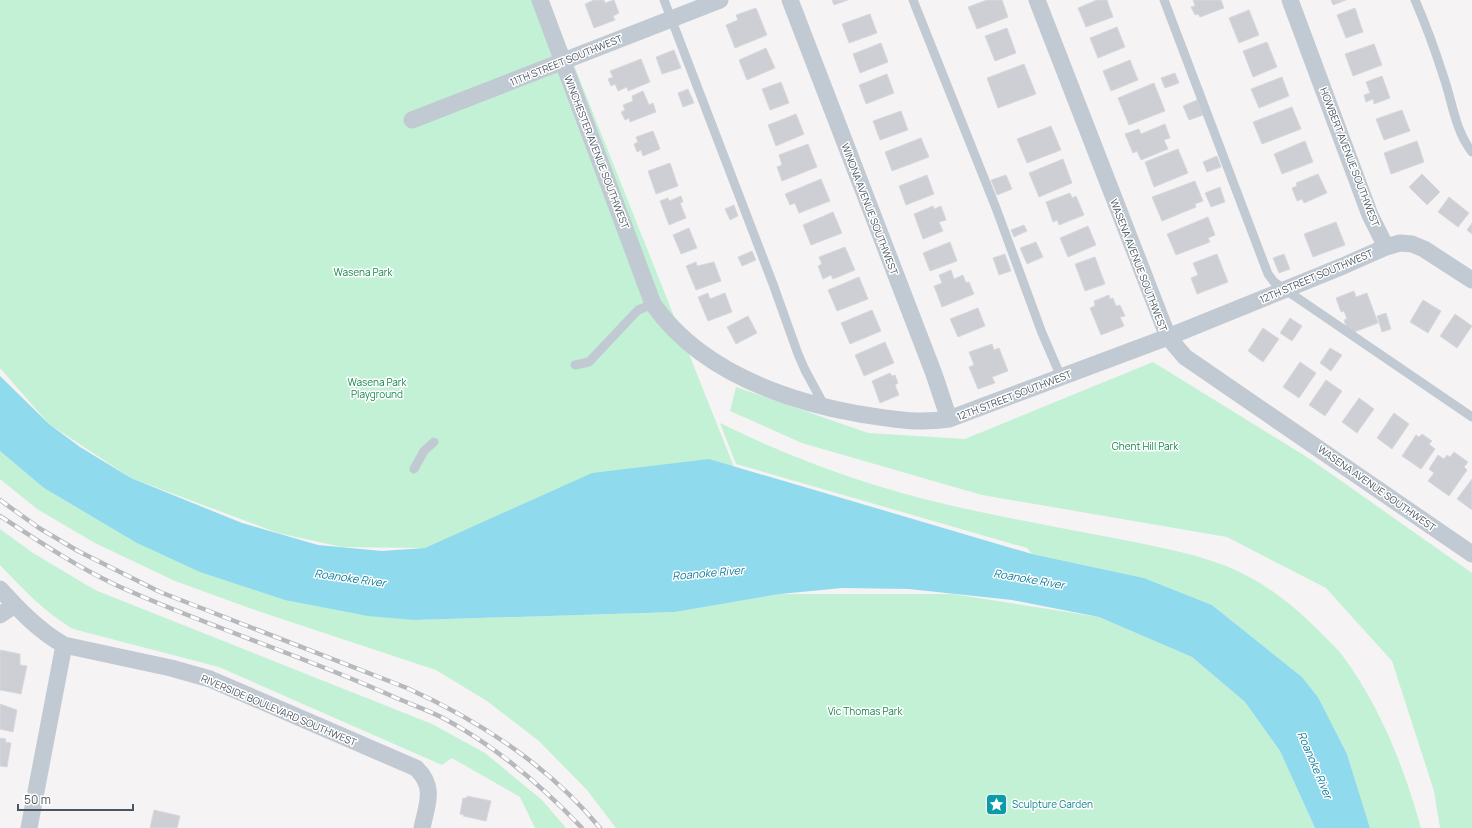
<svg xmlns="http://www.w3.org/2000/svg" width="1472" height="828" font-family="Manrope,sans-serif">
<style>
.green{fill:#c3f1d5}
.water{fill:#90daee}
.building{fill:#cdcfd5;stroke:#d7d9de}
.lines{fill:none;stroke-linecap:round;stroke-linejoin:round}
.service{stroke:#c1cad2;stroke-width:9}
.minor{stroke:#c1cad2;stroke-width:17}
.rail-casing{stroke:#b5b8bd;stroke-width:4.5}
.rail{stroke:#fff;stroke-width:3;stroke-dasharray:9;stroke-linecap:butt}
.labels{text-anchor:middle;stroke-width:3;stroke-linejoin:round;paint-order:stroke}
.street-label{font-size:10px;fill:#4a5661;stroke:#fff}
.park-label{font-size:10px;fill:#17864f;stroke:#fff}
.culture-label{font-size:10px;fill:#0d838f;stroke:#fff;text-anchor:start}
.water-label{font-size:11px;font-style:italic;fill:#0c7c9b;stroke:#fff}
</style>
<rect width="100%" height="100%" fill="#f5f3f3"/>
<path class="green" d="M0 0H548L734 467 640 468 425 548 342 547 278 533 131 478 49 424 0 368Z
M1153 362 1310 459 1472 573V828H1440L1434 791 1392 661 1326 588 1227 537 982 495 802 443 730 411 736 387 868 433 965 439Z
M720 423C797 461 871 487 953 506 1010 519 1067 529 1124 540 1158 547 1193 553 1226 566 1264 581 1296 607 1324 636 1330 642 1337 648 1342 655 1380 706 1404 767 1421 828H1370L1347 754 1318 697 1302 677 1212 605 1144 578 1032 554 1027 548 736 464Z
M0 451 44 488 135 542 415 620 675 612 780 594H953L1099 617 1192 657 1245 702 1280 751 1315 828H616L587 790 539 741 487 701 436 670 252 609 175 581 95 543 37 509 0 479Z
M0 529 33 553 95 590 432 724 485 753 542 800 566 828H535L520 797 452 758 442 765 219 667 73 629C44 612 23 589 0 565Z"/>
<path class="water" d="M0 376 49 424 80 447 131 478 242 523 318 545 382 551 425 548 592 473 709 459 1032 554 1144 578 1212 605 1302 677 1318 697 1347 754 1370 828H1315L1280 751 1245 702 1192 657 1099 617 1012 600 909 589 842 588 780 594 675 612 415 620 368 616 285 600 200 572 135 542 44 488 0 451Z"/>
<path class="building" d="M594 0H604L605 3 614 0 619 13 613 16 615 20 594 28 585 4Z
M832 0H848L834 5Z
M987 0H1002L1008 17 977 29 968 7Z
M1097 0H1107L1113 17 1086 27 1078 8Z
M1193 0H1221L1224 8 1200 17 1198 14 1195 15 1191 7 1195 6Z
M1331 0H1346L1333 5Z
M756 8 767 35 735 48 726 25 738 20 736 15Z
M1355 8 1363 32 1346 38 1337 15Z
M1249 10 1259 35 1239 43 1229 18Z
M870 14 877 33 849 43 842 24Z
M1117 27 1125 47 1098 58 1090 38Z
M1007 28 1016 53 995 61 985 36Z
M1267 42 1277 67 1253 77 1243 51Z
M881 43 888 62 860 73 853 54Z
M1374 44 1382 65 1353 76 1345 54Z
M766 48 775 68 747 80 739 60Z
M674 50 681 68 662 74 656 57Z
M641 59 650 82 628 91 627 87 618 91 615 84 611 86 608 79 613 77 610 71Z
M1130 60 1138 80 1111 91 1103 71Z
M1024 64 1036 94 998 108 987 78Z
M1175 73 1179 83 1165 88 1161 78Z
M887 74 894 93 866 104 859 85Z
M1382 76 1390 98 1374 104 1373 99 1366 102 1364 95 1370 93 1366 82Z
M1282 77 1289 96 1259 108 1251 89Z
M781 82 789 103 770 110 762 89Z
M1154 83 1165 111 1129 125 1118 98Z
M688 89 694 103 683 107 678 93Z
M643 91 649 105 653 103 656 112 630 122 629 118 625 120 621 112 625 110 623 105 633 101 632 96Z
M1197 100 1203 115 1189 120 1183 106Z
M1292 107 1301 129 1262 144 1253 122Z
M1402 110 1410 131 1384 140 1376 119Z
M901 111 908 130 880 140 873 121Z
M796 114 804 134 776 146 768 125Z
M1165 124 1170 138 1164 140 1168 149 1141 160 1137 151 1133 153 1125 134 1139 129 1141 134Z
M1051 126 1061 150 1027 163 1017 139Z
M653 131 660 149 643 156 641 150 637 152 634 144 638 142 636 137Z
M921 138 929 157 892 171 885 152Z
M1305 141 1313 162 1282 174 1274 154Z
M1417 141 1424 162 1391 174 1384 153Z
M808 144 817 167 782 181 777 167 782 165 779 155Z
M1178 149 1188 173 1154 187 1145 162Z
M1217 156 1221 167 1207 172 1203 162Z
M1063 159 1072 183 1039 197 1029 173Z
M670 163 678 186 656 194 648 171Z
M1318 174 1327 193 1304 203 1302 199 1297 201 1292 188 1297 186 1296 183Z
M1422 174 1440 192 1427 205 1409 187Z
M927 175 934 194 906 205 899 186Z
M1006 175 1012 189 997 195 991 180Z
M821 179 830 201 799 213 795 203 790 205 785 194Z
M1195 181 1203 201 1195 204 1196 207 1162 221 1152 197Z
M1220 187 1225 202 1211 207 1205 193Z
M1070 193 1072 198 1076 196 1084 215 1059 225 1057 220 1053 222 1046 202Z
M681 196 683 202 680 203 686 218 669 225 660 201 668 198 669 201Z
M1449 197 1469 213 1458 227 1438 212Z
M734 205 738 216 730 220 725 209Z
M933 206 934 209 941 206 946 220 939 222 943 231 923 239 914 214Z
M833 212 842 233 811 245 803 225Z
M1208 217 1215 235 1208 238 1210 242 1176 255 1167 234Z
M1336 222 1345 245 1313 257 1304 234Z
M1472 223V234L1467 230Z
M1024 225 1027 231 1014 237 1011 230Z
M1088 226 1096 245 1068 257 1060 238Z
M689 228 697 248 681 254 673 235Z
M950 242 957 261 930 271 923 253Z
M1036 242 1043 257 1027 264 1020 248Z
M845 247 855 270 833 279 831 275 823 279 818 266 822 264 819 257Z
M752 251 756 260 742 266 738 257Z
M1005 254 1011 271 999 275 993 258Z
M1217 254 1228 282 1197 294 1191 278 1198 275 1193 263Z
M1284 254 1290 269 1279 273 1273 258Z
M1095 257 1105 284 1085 291 1075 264Z
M696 262 697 266 714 262 721 281 696 290 686 266Z
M951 270 954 279 963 275 966 283 969 282 974 294 942 307 934 286 942 283 939 275Z
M859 277 868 299 837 311 828 290Z
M1354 291 1356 297 1367 293 1378 323 1349 334 1344 320 1347 319 1344 311 1341 312 1336 298Z
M708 293 710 299 725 293 732 312 708 321 698 297Z
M1109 295 1110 299 1113 298 1116 306 1120 305 1125 316 1120 317 1124 326 1101 335 1090 308 1095 306 1094 301Z
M1423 300 1441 311 1428 333 1410 322Z
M978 308 985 326 958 337 950 319Z
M872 310 881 331 850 344 841 323Z
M1386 313 1391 329 1382 332 1377 316Z
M1455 314 1472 326 1457 348 1440 336Z
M748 316 757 333 736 344 727 327Z
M1290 318 1302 326 1292 341 1280 333Z
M1263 328 1279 339 1263 362 1248 351Z
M885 342 894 363 864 376 855 355Z
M992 344 994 350 999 348 1008 371 992 377 995 383 978 389 969 367 974 365 969 352Z
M1330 348 1342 355 1331 371 1320 363Z
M1300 362 1316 373 1299 398 1283 387Z
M890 373 892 376 895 375 898 383 895 385 899 395 880 403 872 381Z
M1326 380 1342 391 1325 416 1309 405Z
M1359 398 1374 409 1357 433 1342 422Z
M1394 413 1409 424 1392 449 1377 438Z
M1422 434 1432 441 1429 444 1435 449 1421 469 1402 456 1416 435 1419 437Z
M1454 452 1468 462 1464 467 1467 470 1449 496 1428 481 1434 473 1429 469 1438 455 1444 459 1447 455 1450 457Z
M1472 479V510L1457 499Z
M0 650 20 654V665L27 666 21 694 0 690Z
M0 704 17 710 13 732 0 729Z
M0 738 6 739 5 742 11 743 7 767 0 766Z
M467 796 491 801 486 821 463 816 464 815 460 814 463 798H467Z
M154 810 180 816 177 828H150Z"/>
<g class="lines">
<path class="service" d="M664 0 773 284 798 354 805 370 825 407
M913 0 996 208 1042 333 1061 377
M1164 0 1268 274 1274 282 1472 417
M1415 0C1426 25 1435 50 1443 75 1452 100 1455 131 1472 152
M575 365 589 362 638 310 653 304
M414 469 424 451 434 442"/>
<path class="minor" d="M540 0 653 304C700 371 782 400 859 414 891 419 917 424 949 419L1168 337 1343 266 1386 247 1400 243 1412 244 1424 249 1472 280
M790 0 934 374 949 419
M1037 0 1168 337 1185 357 1472 554
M1290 0 1370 215 1386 247
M412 120 720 0
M0 589C19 610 39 631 64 645L171 668 210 679 416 768C436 787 427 804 422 828
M0 615 15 605
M29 828 64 645"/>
<defs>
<path id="rail" d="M0 500 39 528 78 551 160 592 407 688C480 721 549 766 600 828
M0 516C38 541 77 567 118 586 209 627 304 656 394 697 410 704 428 710 443 718 496 746 541 785 582 828"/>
</defs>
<use href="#rail" class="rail-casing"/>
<use href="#rail" class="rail"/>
</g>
<defs>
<symbol id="sight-square" viewBox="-11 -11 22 22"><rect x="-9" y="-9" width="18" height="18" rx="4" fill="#0f9aa8" stroke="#fff"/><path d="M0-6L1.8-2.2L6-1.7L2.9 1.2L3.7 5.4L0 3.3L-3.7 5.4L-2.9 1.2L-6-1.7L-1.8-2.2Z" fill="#fff"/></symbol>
</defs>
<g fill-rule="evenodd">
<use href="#sight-square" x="984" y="792" width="25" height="25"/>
</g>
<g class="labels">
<g class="street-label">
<text transform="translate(566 60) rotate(-22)" y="4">11TH STREET SOUTHWEST</text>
<text transform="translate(597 152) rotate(69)" y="4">WINCHESTER AVENUE SOUTHWEST</text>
<text transform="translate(1350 157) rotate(69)" y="4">HOWBERT AVENUE SOUTHWEST</text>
<text transform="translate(870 209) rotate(69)" y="4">WINONA AVENUE SOUTHWEST</text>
<text transform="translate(1139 265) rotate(69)" y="4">WASENA AVENUE SOUTHWEST</text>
<text transform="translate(1316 276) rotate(-23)" y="4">12TH STREET SOUTHWEST</text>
<text transform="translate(1014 395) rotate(-21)" y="4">12TH STREET SOUTHWEST</text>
<text transform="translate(1377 488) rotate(35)" y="4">WASENA AVENUE SOUTHWEST</text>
<text transform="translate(279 710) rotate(23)" y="4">RIVERSIDE BOULEVARD SOUTHWEST</text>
</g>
<g class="park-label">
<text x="363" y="276">Wasena Park</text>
<text x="377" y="386">Wasena Park<tspan x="377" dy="12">Playground</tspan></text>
<text x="1145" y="450">Ghent Hill Park</text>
<text x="865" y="715">Vic Thomas Park</text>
</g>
<g class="culture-label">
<text x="1012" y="808">Sculpture Garden</text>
</g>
<g class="water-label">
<text transform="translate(708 573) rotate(-5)" y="4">Roanoke River</text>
<text transform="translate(350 578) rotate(8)" y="4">Roanoke River</text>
<text transform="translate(1029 579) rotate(10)" y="4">Roanoke River</text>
<text transform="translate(1315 765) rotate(67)" y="4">Roanoke River</text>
</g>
</g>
<path d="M18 804v6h115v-6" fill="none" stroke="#4a5661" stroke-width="2"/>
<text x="24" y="804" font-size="12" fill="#4a5661" stroke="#ffffff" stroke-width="3" paint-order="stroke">50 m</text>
</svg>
